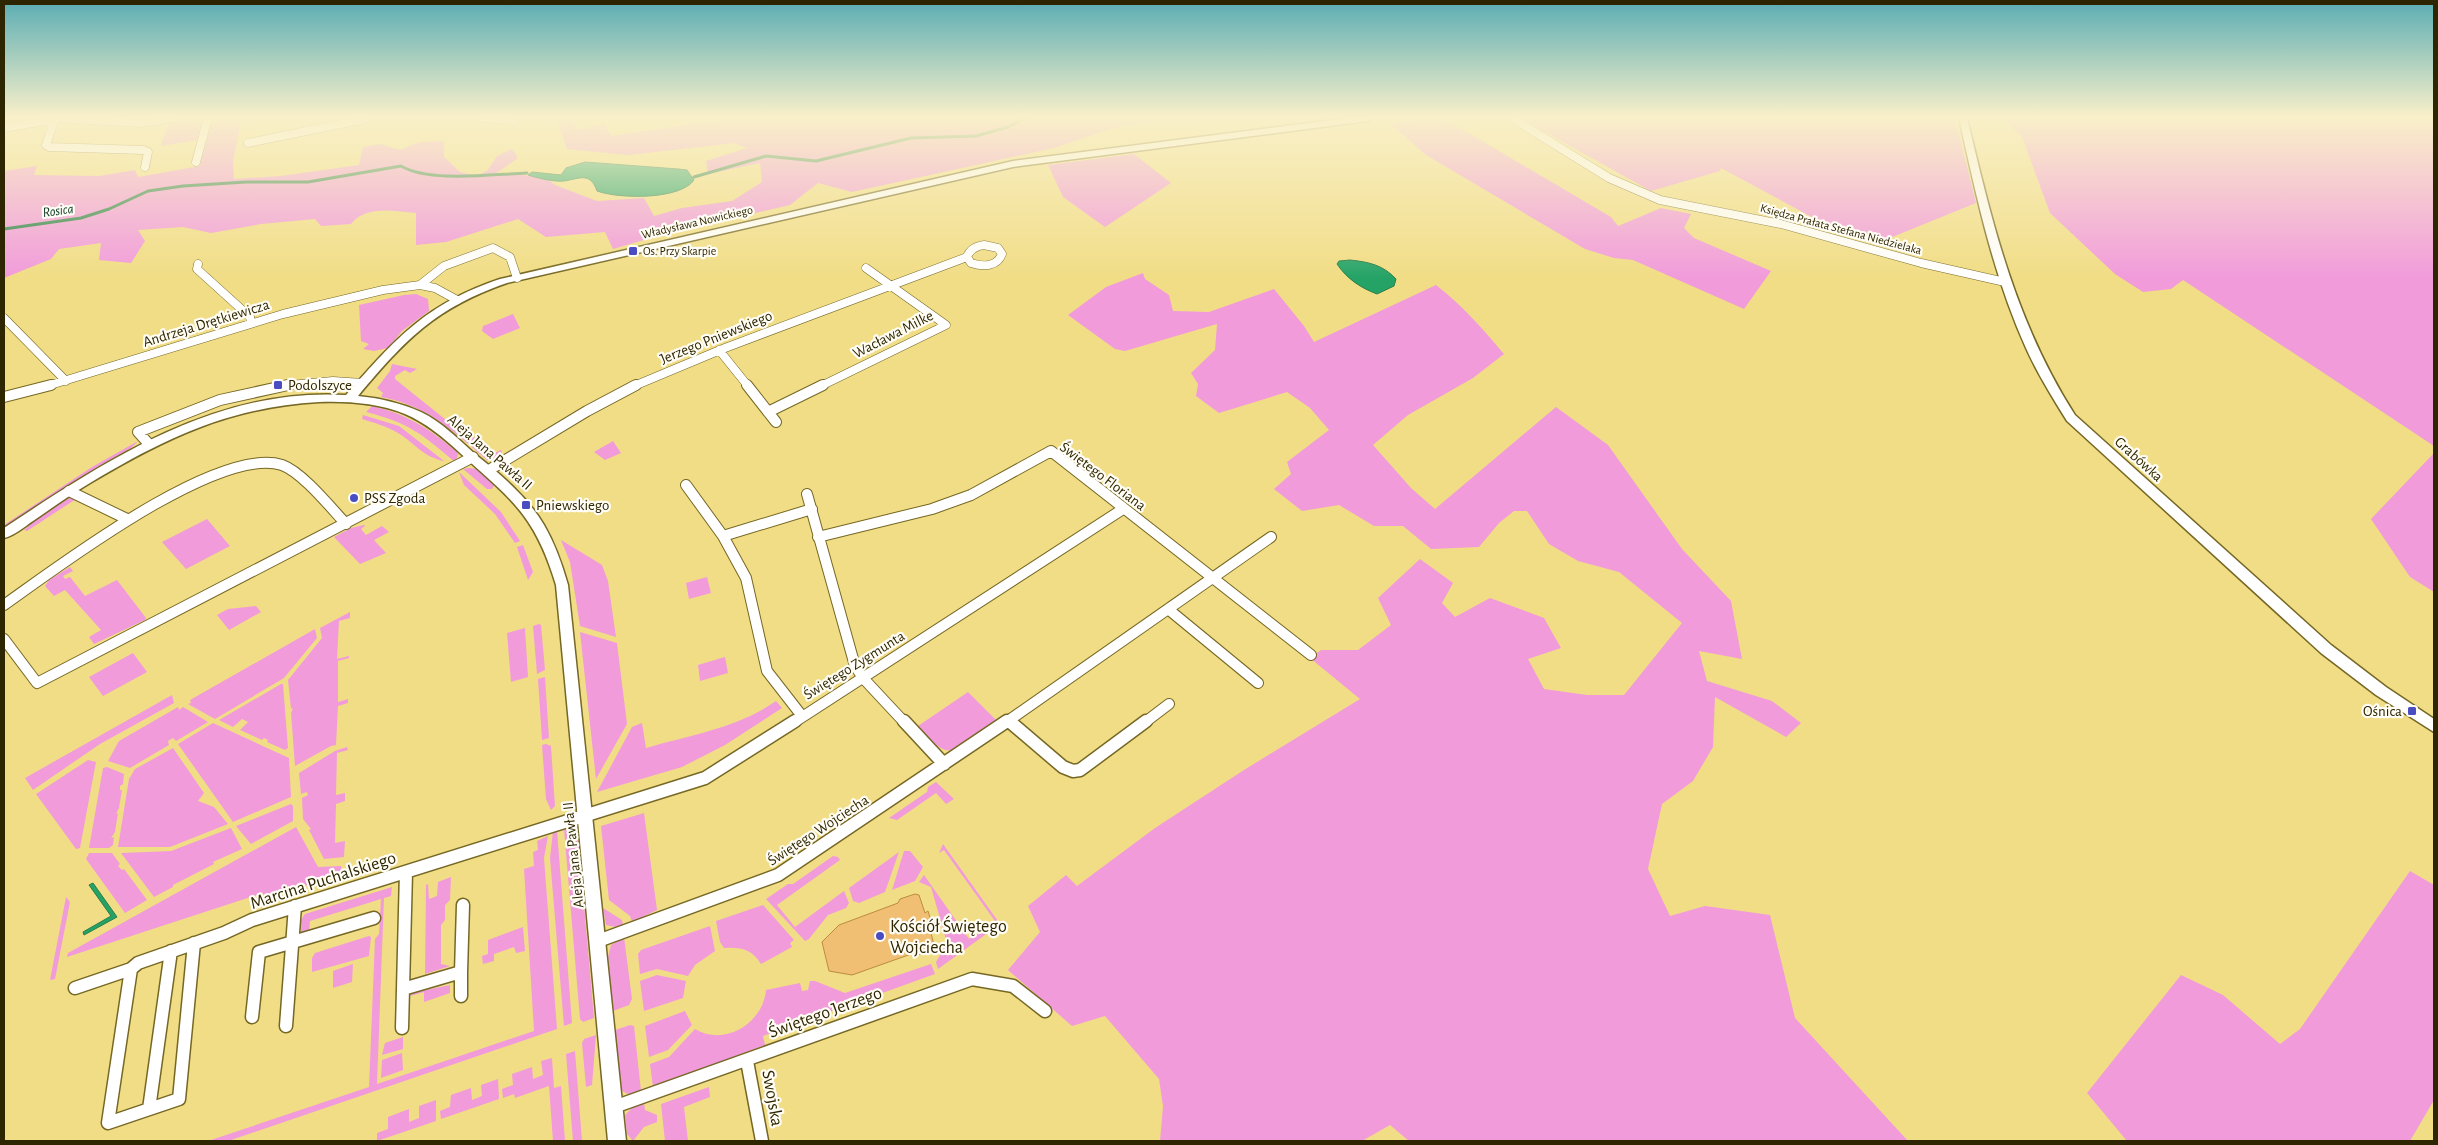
<svg xmlns="http://www.w3.org/2000/svg" width="2438" height="1145" font-family="'Alegreya Sans',sans-serif">
<style>
.green{fill:#f19bdb}
.water{fill:#25a367;stroke:#287e48}
.lines{fill:none;stroke-linecap:round;stroke-linejoin:round}
.stream{stroke:#287e48;stroke-width:3}
.building{fill:#f1bf74;stroke:#bb8c40}
.minor-far2-casing{stroke:#756724;stroke-width:9}
.minor-far1-casing{stroke:#756724;stroke-width:12}
.minor-casing{stroke:#756724;stroke-width:15}
.tertiary-casing{stroke:#756724;stroke-width:3}
.minor-far2{stroke:#fff;stroke-width:8}
.minor-far1{stroke:#fff;stroke-width:10}
.minor{stroke:#fff;stroke-width:12}
.tertiary{fill:#fff;fill-rule:evenodd}
.poi-dot{fill:#4a4cc2;stroke:#fffdf5;stroke-width:2}
.labels{text-anchor:middle;stroke-width:4.5;stroke-linejoin:round;paint-order:stroke}
.far-street-label{font-size:12px;fill:#2e2601;stroke:#fffdf5}
.far-poi-label{font-size:12px;fill:#2e2601;stroke:#fffdf5;text-anchor:start}
.far-water-label{font-size:14px;font-style:italic;fill:#063920;stroke:#fffdf5}
.street-label{font-size:15px;fill:#2e2601;stroke:#fffdf5}
.poi-label{font-size:15px;fill:#2e2601;stroke:#fffdf5;text-anchor:start}
.near-street-label{font-size:18px;fill:#2e2601;stroke:#fffdf5}
.near-poi-label{font-size:18px;fill:#2e2601;stroke:#fffdf5;text-anchor:start}
</style>
<rect width="100%" height="100%" fill="#f1dd86"/>
<path class="green" d="M204 118 197 140 161 146 169 123Z
M213 118H242L233 161 234 179 281 176 359 165 363 147 380 144 400 150 420 142 444 141V157L460 172 476 176 487 171 497 156 512 149 518 158 495 174 543 176 555 185 597 201 644 198 654 216 682 208 732 201 762 182 760 163 708 174 706 161 747 148 734 143 628 155 567 149 556 118H572L578 130 605 124 611 136 732 118H1193L1194 123 1169 120 1116 127 1054 148 852 192 818 183 790 205 661 235 613 249 605 232 546 237 518 219 446 242 416 245V213C394 211 366 205 351 224L321 226 315 219 261 224 211 233 183 227 138 230 145 241 131 263 99 260 101 243 59 249 51 259 4 278V171L37 166 34 175 99 176 135 170 138 177 200 166Z
M1419 118H1443L1611 217 1618 226 1661 208 1691 214 1684 228 1694 238 1771 271 1744 309 1633 260 1614 258 1585 249 1426 155 1391 124Z
M1520 118H1955L1976 203 1875 244 1821 222 1721 168 1720 171 1651 191Z
M2002 118H2434V446L2183 280 2171 289 2143 292 2115 274 2050 213 2022 137Z
M1134 154 1171 183 1105 227 1063 197 1048 165Z
M1143 273 1145 279 1169 295 1173 311 1209 312 1274 289 1304 326 1314 342 1436 285C1462 305 1483 329 1504 354L1473 378 1408 415 1373 445 1411 488 1435 509 1556 407 1608 445 1682 549 1731 601 1742 659 1699 651 1707 681 1772 701 1801 723 1786 737 1715 697 1713 747 1693 781 1662 804 1648 869 1670 916 1705 906 1770 915 1795 1018 1908 1141H1409L1390 1125 1362 1141H1160L1163 1106 1159 1079 1105 1016 1072 1026 1008 970 1040 932 1028 906 1066 875 1077 886 1155 828 1244 770 1360 699 1310 658 1321 650H1358L1391 625 1378 598 1420 559 1453 583 1442 603 1455 617 1490 598 1544 618 1561 648 1528 659 1544 689 1587 695H1624L1682 623 1619 572 1578 561 1549 544 1527 511H1514L1499 523 1479 547 1431 549 1403 526H1374L1339 505 1302 511 1274 489 1291 474 1287 462 1329 430 1310 408 1287 392 1219 413 1196 396 1198 384 1191 373 1215 350 1217 324 1125 351 1115 349 1068 315 1106 287Z
M416 294 428 299 429 311 402 331 388 348 374 351 363 349 369 344 361 341 359 305 404 295Z
M513 314 520 328 493 339 482 331 483 326Z
M392 364 417 369 410 373 405 370 395 376V379L466 436 470 434 495 453 501 450 503 456 497 461 487 460C453 431 426 405 381 397L383 393 377 388 390 371Z
M372 406C409 415 428 428 457 452L458 455 455 462C422 434 409 423 366 412Z
M363 415 399 426 444 461C423 457 416 444 398 433 386 426 375 423 362 419Z
M138 441 131 448 101 465 4 529V525L92 467Z
M613 441 621 453 605 460 594 452Z
M2434 453V592L2410 577 2371 519Z
M469 468 477 469 495 484 492 489H487L463 469Z
M459 472 501 512 520 541 515 543 495 514 464 485Z
M71 497 76 499 27 531 24 530 46 511Z
M207 519 230 546 186 569 162 542Z
M364 525 365 526 361 529 366 535 382 526 389 532 374 540 386 553 360 564 334 537 351 528Z
M561 540 602 565 608 581 616 637 580 626 570 562Z
M523 545 533 572 528 580 517 547Z
M70 567 73 571 63 576 65 579 70 577 85 596 117 580 146 618 145 620 94 644 89 637 101 630 65 590 54 596 45 586 49 580Z
M707 577 711 593 689 599 686 583Z
M256 606 261 612 229 630 217 615 228 609Z
M350 612V618L339 621 337 659 349 656V658L338 661V702L348 699V703L338 706 336 745 331 746 295 766 291 713 293 708 291 709 288 680 322 638 320 628Z
M539 624 541 625 545 670 537 674 533 626Z
M525 628 528 677 511 682 507 633Z
M315 629 317 638 284 678 215 719 188 704 191 703 190 700Z
M580 632 617 643 627 724 596 779Z
M133 653 147 672 103 696 89 677Z
M725 657 728 673 700 681 698 665Z
M545 677 549 738 542 740 538 679Z
M281 684H283L288 748 285 750 267 742 268 740 264 738 262 740 240 730 248 722 242 719 233 727 219 720Z
M968 692 997 721 953 750C938 753 927 735 918 726Z
M172 695 174 703 100 744 33 790 25 778Z
M776 701 782 708 725 745 682 767 597 792 632 727 642 723 646 748C690 735 738 728 776 701Z
M178 707 179 710 183 707 208 722 176 741 173 738 168 741 169 745 130 768 108 761 119 741Z
M213 723 289 758 291 797 233 822 178 744Z
M546 744 551 746 555 806 551 810 546 799 542 745Z
M347 747 348 750 337 753 336 795 345 793V801L336 804 335 843 345 841 344 857 324 859 309 830 311 829 303 819 302 798 308 795 307 792 301 794 299 773 335 751Z
M173 748 204 793 198 801 214 807 228 824 170 847H118L129 779 135 769Z
M88 760 96 762 80 848 76 849 36 794Z
M107 767 124 774 123 784 120 786V790H122L119 808 116 814 118 813 115 832 111 838 114 837 113 845 109 848H89L103 768Z
M936 782 954 799 946 804 936 793 897 820 889 818 927 792 928 787Z
M291 804 293 806V821L251 844 236 826Z
M644 813 657 910 632 922 630 916 609 900 601 826Z
M296 827 318 867 341 866 342 875 263 898V893L67 957 68 953Z
M231 828 242 849 213 862 214 864 173 885V887L154 897 121 853 171 851Z
M564 829 572 831 578 837 594 1018 583 1022 580 1019Z
M557 830 572 1023 564 1026 550 858 553 831Z
M548 836 544 858 557 1029 228 1141H208L369 1087 375 939 379 934 381 899 310 921 309 932 301 933V920L305 914 392 887 391 896 384 898 377 1084 534 1031 524 869 534 866 533 852 538 850 537 841Z
M943 844 1000 924 938 969 936 962 947 943 931 887 919 882 924 875 969 939 995 921 944 850 939 853Z
M904 851H910L923 867 915 881 892 890Z
M899 852 885 892 859 903 853 901 849 888Z
M89 853H112L120 864 118 866 122 870 124 869 147 900 125 913 86 859Z
M833 856 838 857 840 860 777 905 795 927 844 891 849 903 846 908 828 915 809 939 805 941 766 899 788 884H793Z
M2410 871 2434 885V1100L2410 1141H2127L2087 1093 2181 975 2223 995 2280 1044 2300 1029Z
M451 877 450 900 445 905V920L441 925V964L450 966 425 974 426 885 428 884 429 899 437 896 438 882Z
M66 897 70 902 55 979 50 980Z
M763 905 794 940 790 943 792 947 761 964C752 949 741 947 724 948L720 942 716 921Z
M603 908 622 920 623 925 616 927 606 925Z
M710 926 715 951 695 965 688 976 657 969 640 974 638 954 641 950Z
M523 927 525 951 516 953 514 947 494 954V961L483 964 482 956 488 954V940Z
M369 936 371 937 369 956 312 972V958L315 953Z
M624 937 632 999 629 1005 613 1011 608 957 611 945Z
M353 964 352 982 333 988V971Z
M931 964 935 974 763 1036 765 1045 653 1087 650 1064 669 1057 695 1029C725 1047 763 1023 766 990L800 983 802 991 808 990 810 981H815L845 993Z
M657 975 686 981 683 998 644 1011 640 981Z
M450 985V993L424 1002V992L410 996 411 993Z
M685 1011 692 1025 668 1050 649 1057 645 1026Z
M630 1025 634 1026 641 1091 629 1095 621 1090 615 1030Z
M596 1035 592 1085 586 1087 582 1043 584 1039Z
M403 1037V1049L382 1055 385 1043Z
M575 1051 582 1141H573L566 1054Z
M402 1053 403 1070 381 1078 382 1060Z
M552 1058 554 1088 561 1086 565 1141H553L549 1086 515 1098 514 1094 503 1098 502 1089 513 1085 512 1074 532 1067 533 1079 543 1075 541 1061Z
M498 1079 499 1099 441 1119 440 1111 450 1107 451 1095 471 1088 472 1100 482 1096 481 1085Z
M709 1087 710 1097 684 1107 688 1141H665L661 1104Z
M436 1100V1121L377 1141V1133L388 1129V1117L409 1109V1122L419 1118V1106Z
M644 1103 645 1110 657 1115V1122L644 1127 633 1141 627 1134 625 1115 633 1107Z"/>
<path class="water" d="M585 162 678 169 687 170 694 180C680 200 619 199 597 191 590 171 579 179 564 181 554 182 537 178 528 175L532 172 561 175 566 168Z
M1350 260C1369 262 1383 265 1396 279L1394 286 1377 294C1361 288 1347 279 1337 264L1339 261Z
M93 883 117 917 84 935 83 932 111 916 89 885Z"/>
<g class="lines">
<path class="stream" d="M694 177 766 156 816 161 911 138 976 136 1008 127 1025 118
M4 229 81 218 109 209 148 191 183 186 246 182H308L401 166C430 183 493 174 527 173"/>
</g>
<path class="building" d="M915 894 919 895 925 913 928 911 933 927 930 929 934 945 932 950 918 955 914 953 852 975 829 971 822 942 839 925 898 903 900 899Z"/>
<g class="lines">
<defs>
<path id="minor-far2" d="M55 118 141 123 174 118
M481 118 514 120
M1512 118 1609 178 1660 200 1781 224 1921 263 2005 282
M4 128 55 119 46 145 49 147 143 150 148 152 145 167
M248 143 370 118
M196 162 208 118
M984 245 998 248 1002 254C997 267 983 267 971 263L967 257C970 249 976 246 984 245Z
M198 264 197 269 250 317 251 322
M457 300 435 288 420 285 444 266 493 248 510 257 517 278
M4 318 66 381
M719 350 748 386
M47 386 283 314 383 290 420 285
M279 386 333 381 363 383
M634 386 725 348 967 257
M821 386 946 325 866 268"/>
<path id="minor-far1" d="M747 385 776 422
M4 397 51 385
M768 412 823 385
M148 443 138 432 220 400 288 385
M489 470 587 411 636 385
M686 485 723 536 746 578 767 671 802 716
M69 491 127 519
M807 494 855 666 863 678 905 723
M723 536 812 509
M818 537 932 509 971 495 1051 451 1311 655
M4 605C58 567 218 445 282 465 302 472 331 508 346 524
M1168 609 1258 683
M4 639 37 683 473 457
M1009 721 1011 723
M793 723 1123 509
M1005 723 1271 537
M1144 723 1169 704"/>
<path id="minor" d="M904 721 944 764
M1009 721 1063 767 1073 771 1080 770 1146 721
M598 941 778 875 1007 721
M131 969 108 1123 179 1099 194 943
M461 972 463 905
M75 988 131 969 138 963 224 933 252 920 705 778 795 721
M403 989 461 972V996
M252 1017 259 952 374 918
M286 1026 295 906
M402 1028 406 872
M747 1061 762 1141
M614 1107 972 979 1013 986 1045 1011
M149 1109 171 951"/>
<path id="tertiary" d="M1348 118H1372L1368 121 1013 167 507 283C435 308 406 339 358 396 379 398 401 403 421 412 442 422 458 439 475 454 501 475 527 496 544 525 555 544 562 564 568 585L626 1141H608L556 585C535 515 512 500 460 453 443 437 426 423 405 414 378 403 347 401 319 402 230 407 165 438 90 483 70 495 52 508 33 521 24 527 14 536 4 538V528C107 460 217 387 346 395 397 337 426 304 500 279L1013 161Z
M1959 118H1967C1993 226 2015 321 2075 415L2331 645 2386 687 2434 719V732L2376 695 2321 653 2067 421C2052 397 2037 373 2026 348 1993 275 1976 195 1959 118Z"/>
</defs>
<use href="#minor-far2" class="minor-far2-casing"/>
<use href="#minor-far1" class="minor-far1-casing"/>
<use href="#minor" class="minor-casing"/>
<use href="#tertiary" class="tertiary-casing"/>
<use href="#minor-far2" class="minor-far2"/>
<use href="#minor-far1" class="minor-far1"/>
<use href="#minor" class="minor"/>
<use href="#tertiary" class="tertiary"/>
</g>
<linearGradient id="sky" x2="0" y2="1"><stop stop-color="#5aadb4"/><stop offset="0.42" stop-color="#f9f0c9"/><stop offset="1" stop-color="#f9f0c9" stop-opacity="0"/></linearGradient>
<rect width="2438" height="278" fill="url(#sky)"/>
<g class="poi-dot">
<rect x="628" y="246" width="10" height="10" rx="2.5"/>
<rect x="273" y="380" width="10" height="10" rx="2.5"/>
<circle cx="354" cy="498" r="5"/>
<rect x="521" y="500" width="10" height="10" rx="2.5"/>
<rect x="2407" y="706" width="10" height="10" rx="2.5"/>
<circle cx="880" cy="936" r="5"/>
</g>
<g class="labels">
<g class="far-street-label">
<text transform="translate(697 222) rotate(-13)" y="4">Władysława Nowickiego</text>
<text transform="translate(1841 229) rotate(15)" y="4">Księdza Prałata Stefana Niedzielaka</text>
</g>
<g class="far-poi-label">
<text x="643" y="255">Os. Przy Skarpie</text>
</g>
<g class="far-water-label">
<text transform="translate(58 210) rotate(-8)" y="5">Rosica</text>
</g>
<g class="street-label">
<text transform="translate(206 323) rotate(-17)" y="5">Andrzeja Drętkiewicza</text>
<text transform="translate(893 334) rotate(-27)" y="5">Wacława Milke</text>
<text transform="translate(716 337) rotate(-22)" y="5">Jerzego Pniewskiego</text>
<text transform="translate(490 452) rotate(41)" y="5">Aleja Jana Pawła II</text>
<text transform="translate(2139 459) rotate(42)" y="5">Grabówka</text>
<text transform="translate(1103 476) rotate(37)" y="5">Świętego Floriana</text>
<text transform="translate(854 665) rotate(-32)" y="5">Świętego Zygmunta</text>
<text transform="translate(818 830) rotate(-33)" y="5">Świętego Wojciecha</text>
<text transform="translate(573 855) rotate(-96)" y="5">Aleja Jana Pawła II</text>
</g>
<g class="poi-label">
<text x="288" y="390">Podolszyce</text>
<text x="364" y="503">PSS Zgoda</text>
<text x="536" y="510">Pniewskiego</text>
<text x="2402" y="716" text-anchor="end">Ośnica</text>
</g>
<g class="near-street-label">
<text transform="translate(323 880) rotate(-18)" y="6">Marcina Puchalskiego</text>
<text transform="translate(825 1012) rotate(-20)" y="6">Świętego Jerzego</text>
<text transform="translate(773 1098) rotate(80)" y="6">Swojska</text>
</g>
<g class="near-poi-label">
<text x="890" y="932">Kościół Świętego<tspan x="890" dy="21">Wojciecha</tspan></text>
</g>
</g>
<rect width="2438" height="1145" fill="none" stroke="#2e2601" stroke-width="10"/>
</svg>
